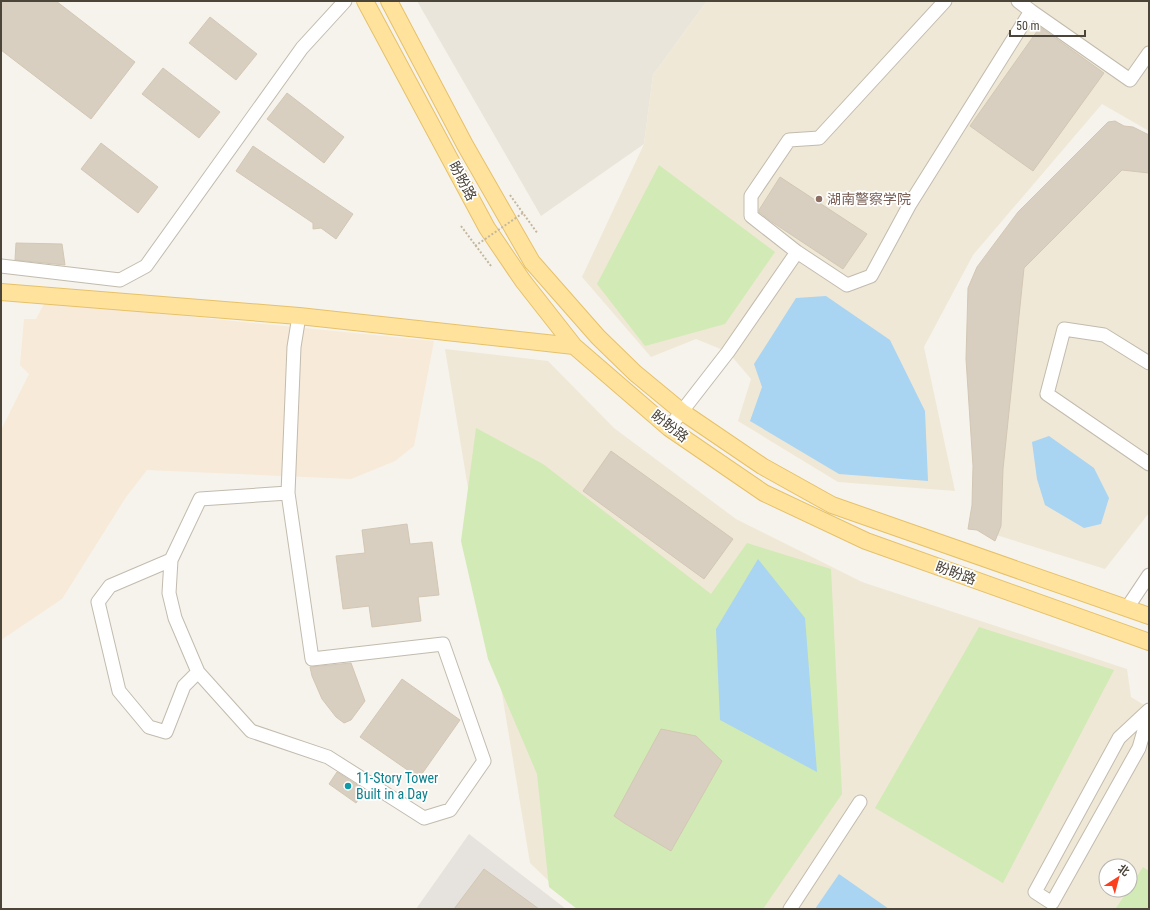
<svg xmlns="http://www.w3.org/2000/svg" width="1150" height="910" font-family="'Roboto Condensed','Noto Sans SC',sans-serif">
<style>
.residential{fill:#eae5da}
.commercial{fill:#f7ead8}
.industrial{fill:#e6e2dd}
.education{fill:#efe8d6;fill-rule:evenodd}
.green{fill:#d2eab5}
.water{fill:#a9d4f2}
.building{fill:#d8cfc1;stroke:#d3c7b4}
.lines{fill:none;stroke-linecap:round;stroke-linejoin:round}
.minor-casing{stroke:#c2bbae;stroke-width:15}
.major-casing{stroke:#e6c16a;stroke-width:18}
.path{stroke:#c4b79f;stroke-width:2;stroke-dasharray:2 2;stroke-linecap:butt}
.minor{stroke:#fff;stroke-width:13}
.major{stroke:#ffe39c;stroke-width:16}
.path-bridge{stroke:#c4b79f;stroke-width:2;stroke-dasharray:2 2;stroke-linecap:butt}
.education-dot{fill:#8d6e63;stroke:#fff;stroke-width:1.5}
.culture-dot{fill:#0f9aa8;stroke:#fff;stroke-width:1.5}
.labels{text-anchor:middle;stroke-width:3.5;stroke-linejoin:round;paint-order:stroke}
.street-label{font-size:14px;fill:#4b4439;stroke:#fff}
.education-label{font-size:14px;fill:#785e54;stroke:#fff;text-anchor:start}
.culture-label{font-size:14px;fill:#0d838f;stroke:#fff;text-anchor:start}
</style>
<rect width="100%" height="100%" fill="#f6f3ec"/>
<path class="residential" d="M417 1H707L653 75 644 144 541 216Z"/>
<path class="commercial" d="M45 302 434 341 414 446 395 461 351 479 147 470 126 497 62 599 1 640V430L29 374 20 365 24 319H36Z"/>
<path class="industrial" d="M469 834 566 909H416Z"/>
<path class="education" d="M707 1H1149V131L1102 104 973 255 924 347 955 491 838 482 738 421 751 379 728 352 696 339 651 357 582 277 644 144 653 75Z
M1117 165 1149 169V513L1105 569 993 534 1019 263Z
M445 349 548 361 614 428 736 519 862 582 1127 669 1131 697 1149 708V909H578L530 863ZM1106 866H1130V890H1106Z"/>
<path class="green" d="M659 165 775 252 725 324 645 346 597 284Z
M476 428 543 464 711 594 747 543 831 569 842 794 763 909H577L549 887 537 774 488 659 461 541Z
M979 627 1114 670 1003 883 875 808Z
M1143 867 1149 871V909H1118L1116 908 1128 890H1130V887Z"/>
<path class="water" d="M826 296 890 340 925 411 928 481 839 474 750 421 762 387 754 364 796 298Z
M1049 436 1094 468 1109 498 1101 524 1084 528 1045 505 1037 479 1032 442Z
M758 559 805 618 817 772 720 720 716 629Z
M839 874 889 909H815Z"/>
<path class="building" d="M1 1H56L135 62 91 119 1 50Z
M210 17 257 54 236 80 189 43Z
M1040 27 1104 73 1033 171 970 126Z
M163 68 220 112 199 138 142 94Z
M287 93 344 137 324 163 267 119Z
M1115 121 1124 126 1133 127 1149 135V173L1122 170 1024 268 1003 469 1001 526 995 541 977 530 968 529 972 505 973 466 966 359 968 288 977 267 1018 212 1108 122Z
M101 143 158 187 138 213 81 169Z
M253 146 353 214 336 239 321 228 313 229V223L236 171Z
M780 177 867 234 843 269 769 220 759 212V210Z
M16 243 62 244 65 265 15 260Z
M611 451 733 539 704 579 583 491Z
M407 524 410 544 432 542 439 595 418 597 421 621 372 627 369 606 343 609 336 556 365 553 362 530Z
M351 663 365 701 351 720 344 723 336 717 322 699 312 676 310 667Z
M402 679 460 720 419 778 360 737Z
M661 729 696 736 722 761 671 851 624 823 614 816Z
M337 772 365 790 356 803 329 784Z
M484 869 539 909H454Z"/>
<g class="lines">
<defs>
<path id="minor" d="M945 1 819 138 789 140 751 196V216L797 252 847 285 871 276 910 204 1031 11 1018 1
M1031 11 1130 80 1149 53
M1 266 120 280 146 266 302 48 345 1
M1149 363 1104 335 1064 329 1047 394 1149 464
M669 428 728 352 797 252
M288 493 312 659 443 644 484 761 450 810 424 818 328 757 251 731 198 672 175 618 169 593 171 560 200 499 288 493 294 347 299 316
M171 560 110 586 98 602 119 691 149 727 166 732 184 686 198 672
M1127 608 1149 575
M1149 710 1119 738 1035 892 1052 903 1139 748 1149 713
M790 909 860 802"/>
<path id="major" d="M365 1 487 228 523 281 574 346 669 428 764 493 866 541 1149 642
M389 1 465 145 532 262 598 337 635 373 681 411 762 466 832 505 1149 616
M1 292 299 316 574 346"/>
</defs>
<use href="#minor" class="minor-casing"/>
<use href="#major" class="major-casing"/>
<path class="path" d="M510 195 538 234
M461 226 491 266"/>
<use href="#minor" class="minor"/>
<use href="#major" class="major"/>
<path class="path-bridge" d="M475 246 523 213"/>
</g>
<circle class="education-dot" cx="819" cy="199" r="4"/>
<circle class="culture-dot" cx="348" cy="786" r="4"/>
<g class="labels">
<g class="street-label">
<text transform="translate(463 181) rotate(62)" y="5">盼盼路</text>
<text transform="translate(670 426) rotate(38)" y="5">盼盼路</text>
<text transform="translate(956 573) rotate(20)" y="5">盼盼路</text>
</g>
<g class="education-label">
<text x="827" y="204">湖南警察学院</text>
</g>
<g class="culture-label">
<text x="356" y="783">11-Story Tower<tspan x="356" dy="16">Built in a Day</tspan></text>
</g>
</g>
<rect width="1150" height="910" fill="none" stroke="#4b4439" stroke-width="4"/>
<g transform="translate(1118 878) rotate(36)"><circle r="19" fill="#ffffff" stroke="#b7b4b0"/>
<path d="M0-3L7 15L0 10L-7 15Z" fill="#fc3f1d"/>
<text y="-6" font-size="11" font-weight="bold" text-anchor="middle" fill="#4b4439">北</text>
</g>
<path d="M1010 30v6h75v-6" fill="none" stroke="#4b4439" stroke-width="2"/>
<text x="1016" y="30" font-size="12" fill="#4b4439" stroke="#ffffff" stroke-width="3" paint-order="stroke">50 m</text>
</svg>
